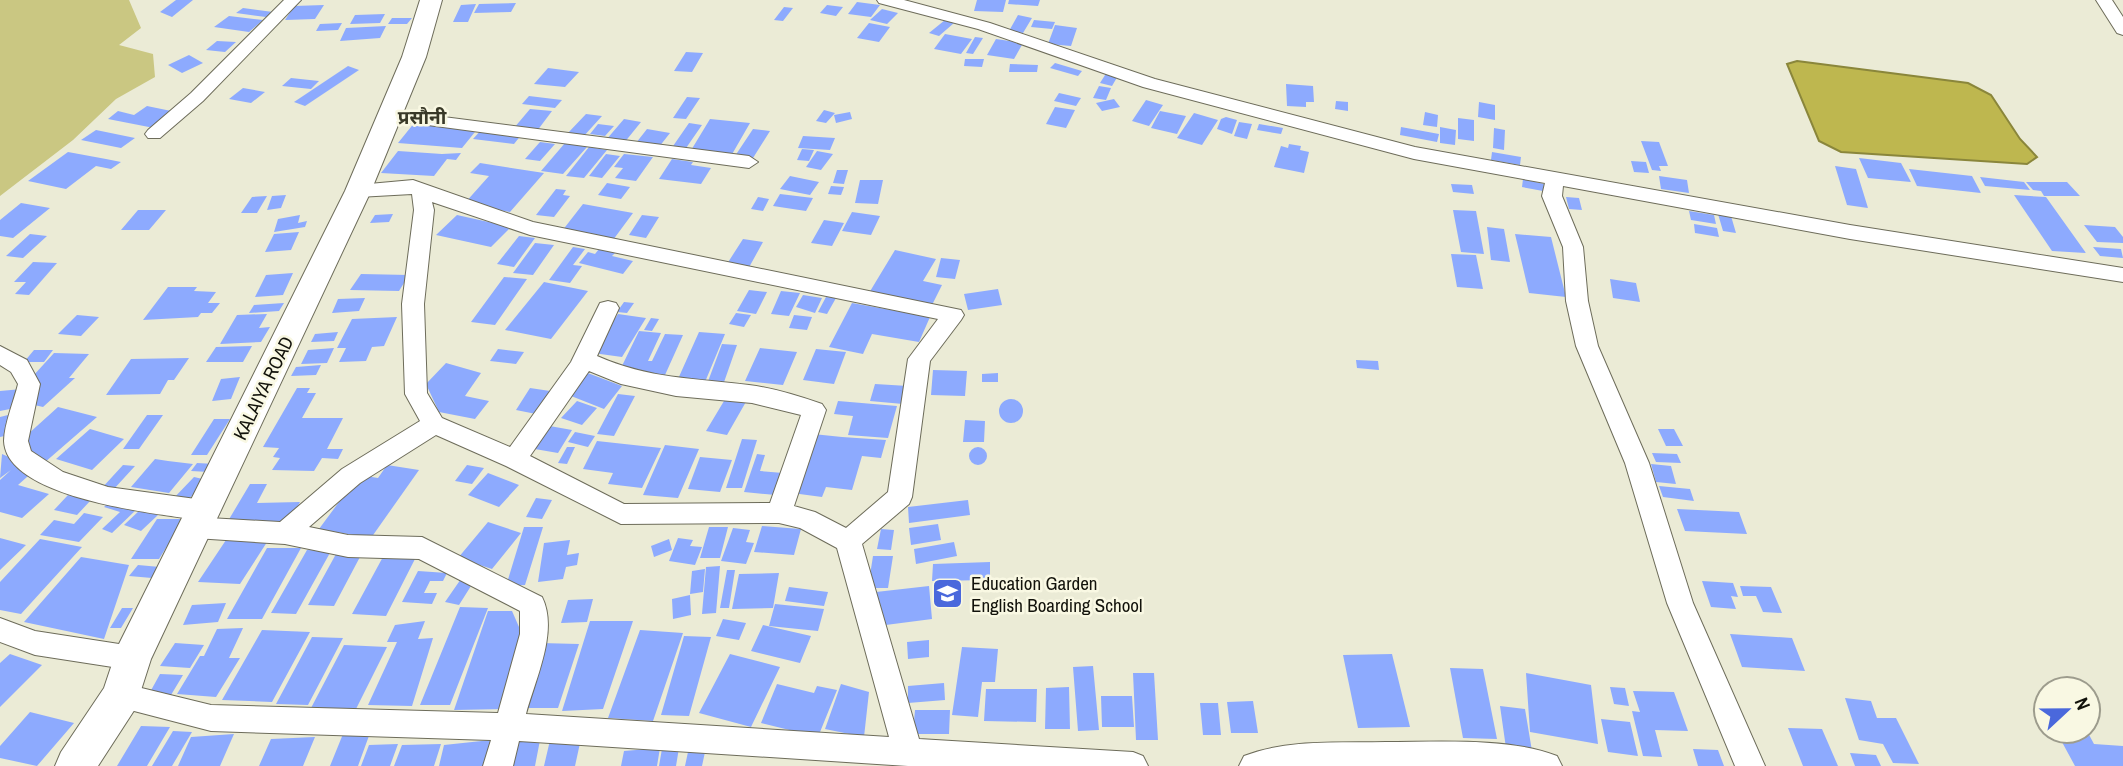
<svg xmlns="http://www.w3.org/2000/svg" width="2123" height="766" font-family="'Archivo Narrow','Noto Sans Devanagari',sans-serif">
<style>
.green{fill:#cac782}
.water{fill:#beb74f;stroke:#8a863b;stroke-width:2}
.building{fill:#8daafe}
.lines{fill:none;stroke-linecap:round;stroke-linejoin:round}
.minor-casing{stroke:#6d6c5a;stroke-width:2}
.secondary-casing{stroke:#6d6c5a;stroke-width:2}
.minor{fill:#fff;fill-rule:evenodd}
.secondary{fill:#fff;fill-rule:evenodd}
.labels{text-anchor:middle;stroke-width:5;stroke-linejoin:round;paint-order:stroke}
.far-quarter-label{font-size:19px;font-weight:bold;fill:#393928;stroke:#f9f8e3}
.street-label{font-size:19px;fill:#12120b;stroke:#f9f8e3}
.poi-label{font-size:19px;fill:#12120b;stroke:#f9f8e3;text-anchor:start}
</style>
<rect width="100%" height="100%" fill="#ebebd6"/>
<path class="green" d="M0 0H129L141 28 119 45 153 54 155 77 116 99 73 140 0 196Z"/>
<path class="water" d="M1797 61 1968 83 1991 95 2020 139 2037 157 2027 164 1841 152 1819 141 1787 64Z"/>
<path class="building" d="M176 0H193L172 17 160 12Z
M977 0H1006L1003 12 974 11Z
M1009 0H1040L1038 6 1008 4Z
M857 2 880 5 871 17 848 14Z
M516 3 511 12 474 13 479 4Z
M476 4 468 22H453L461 5Z
M324 5 315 19 285 20 294 6Z
M827 5 843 7 836 16 820 13Z
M784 7 793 8 783 21 774 20Z
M243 8 273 12 266 17 236 13Z
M882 9 898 13 887 24 870 20Z
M385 14 380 23 350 24 355 15Z
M1018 15 1032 18 1023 33 1009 31Z
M229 16 263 20 249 32 214 27Z
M392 18H412L407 24H388Z
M945 20 954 23 939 36 929 33Z
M1034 20 1055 22 1052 29 1031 27Z
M342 23 338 30 316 31 320 24Z
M869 23 890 27 879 42 857 38Z
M1055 25 1077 28 1071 46 1048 44Z
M386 26 380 38 340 41 346 28Z
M945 34 972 39 961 54 934 49Z
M975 37 983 38 973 54 966 53Z
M996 39 1023 43 1014 59 987 55Z
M217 41 236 42 225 52 206 50Z
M686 52 703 53 692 72 674 71Z
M189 55 203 63 182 73 168 65Z
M965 59H984L982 67 964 66Z
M1055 63 1082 71 1078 76 1050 68Z
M1010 64 1038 65 1037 72H1009Z
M348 66 359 70 305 106 294 102Z
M548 68 579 72 565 87 534 84Z
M1107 72 1119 74 1112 86 1100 83Z
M291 78 319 81 311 89 282 86Z
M1286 84 1313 86 1314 102H1306V107L1287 106Z
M1099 86 1111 88 1106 100 1093 98Z
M243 88 265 92 251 103 229 99Z
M1059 93 1081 98 1076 106 1054 101Z
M529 96 562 100 555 108 522 104Z
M687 97 700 98 686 119 673 118Z
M1114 99 1120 107 1102 111 1096 103Z
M1146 100 1163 105 1149 126 1132 121Z
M1336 101 1348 102V111L1335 109Z
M1479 102 1495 105V120L1478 117Z
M147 106 176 112 154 128 108 119 118 111 134 115Z
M1055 107 1075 110 1066 128 1046 124Z
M530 109 552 111 537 131 514 128Z
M824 110 835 113 826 123 816 121Z
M1160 111 1186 116 1177 134 1151 128Z
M850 112 852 119 836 123 834 115Z
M1425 112 1438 115 1437 127 1423 125Z
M1194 113 1218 120 1202 145 1177 138Z
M586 114 602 116 583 137 567 134Z
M1226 117 1237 120 1232 134 1217 129 1221 119Z
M1458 118 1474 120V141L1458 139Z
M624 119 641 122 624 143 606 140Z
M710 119 750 123 731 156 690 152Z
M415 122 479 127 462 148 398 143Z
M1239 122 1252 124 1247 139 1234 136Z
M689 123 702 125 684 151 671 149Z
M598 124 614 126 605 136 590 134Z
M1259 124 1283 128 1281 134 1257 130Z
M1401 127 1439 134 1437 142 1400 135Z
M1440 127 1456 130 1455 145 1440 143Z
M1494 128 1505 130 1504 150 1493 148Z
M482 129 522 134 514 144 473 139Z
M647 129 670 133 659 147 636 143Z
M753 129 770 131 753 158 735 156Z
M96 130 135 138 121 148 81 140Z
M803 136 835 138 830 150 798 148Z
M1641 141 1659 142 1668 166H1659L1661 171 1652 170Z
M540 142 555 144 540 161 525 159Z
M565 143 587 147 563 174 541 171Z
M1289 144 1301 146 1300 150 1309 152 1304 173 1274 167 1281 146 1288 148Z
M589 147 607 150 584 178 566 176Z
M802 149 814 150 809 161 797 160Z
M398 151 442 154 461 153 456 160 447 159 434 176 381 173Z
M817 151 833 154 821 170 806 167Z
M68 152 106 159 121 162 111 169 96 166 66 189 28 181Z
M1492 152 1521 157 1520 165 1491 160Z
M606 154 620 156 602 178 589 176Z
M624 154 653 157 636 181 615 178 623 168 614 167Z
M1859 158 1901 163 1911 182 1868 178Z
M672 159 693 162 691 165 711 168 701 184 659 179Z
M1631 161 1646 162 1649 173 1634 172Z
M480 163 544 173 510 212 464 204 489 176 470 173Z
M1835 166 1856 169 1868 208 1847 205Z
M1909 169 1972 176 1981 193 1917 186Z
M837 170H848L844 184 833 183Z
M790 176 819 182 810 195 780 189Z
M1659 176 1687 180 1689 193 1661 189Z
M1980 177 2024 182 2030 190 1985 186Z
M1523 179 1544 184 1543 191 1522 187Z
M860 180H883L878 204 855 203Z
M2026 182H2067L2080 196H2044L2041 191 2033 190Z
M607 183 630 187 621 199 598 195Z
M1451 184 1472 185 1474 194 1453 192Z
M831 186 844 187 841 195 828 194Z
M556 189 566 190 563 195 570 196 554 217 536 215Z
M780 194 813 198 806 211 773 206Z
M286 195 281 208 267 210 272 196Z
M2014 195 2046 197 2086 253 2052 251Z
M267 196 257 213H241L252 197Z
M758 197 769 199 763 211 751 209Z
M1566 197 1579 198 1582 210 1569 209Z
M21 203 50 208 13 238 0 236V220Z
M583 204 633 213 613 240 562 231Z
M138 210H166L149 230H121Z
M1453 210 1476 211 1484 254 1461 252Z
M1689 211 1714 215 1716 224 1691 220Z
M852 212 880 216 871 235 842 231Z
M393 214 389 222 370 223 375 215Z
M1718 214 1731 216 1736 233 1723 231Z
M300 215 298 223 307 221 305 227 274 232 278 219Z
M457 215 511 227 491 247 436 235Z
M642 215 659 217 646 238 629 235Z
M824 220 844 223 832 246 811 243Z
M1694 224 1717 228 1719 237 1695 233Z
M2084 225 2115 227 2123 237V243L2097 242Z
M1487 227 1504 229 1510 262 1491 260Z
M299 232 291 250 265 252 274 234Z
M30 234 47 236 23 258 6 256Z
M1515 234 1551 237 1566 297 1529 293Z
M519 236 535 238 514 267 497 264Z
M743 239 763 242 747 271 725 267Z
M535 243 554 245 533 275 513 273Z
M573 247 585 249 573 265 582 266 570 283 549 280Z
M2093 247 2121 249 2123 258 2100 256Z
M599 249 615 253 612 256 633 261 623 274 579 263 588 252 595 254Z
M895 250 936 259 923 281 942 285 932 305 869 293Z
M1451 254 1476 255 1483 289 1457 287Z
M941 258 960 260 955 279 936 277Z
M33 262 57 263 29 295 15 294 26 282H14Z
M293 273 283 295 255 297 266 275Z
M361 274 409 275 399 291 350 290Z
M504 277 527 279 495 325 471 322Z
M1610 279 1636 283 1640 302 1613 298Z
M544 282 588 291 551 339 505 330Z
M168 287H197L194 291 216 292 208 303H220L212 313H201L198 317 143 320Z
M998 289 1002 305 968 310 964 294Z
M749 290 767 292 756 314 737 311Z
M781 291 800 293 789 316 771 314Z
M803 295 822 298 815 313 796 307Z
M826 297 836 298 827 314 818 312Z
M365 298 359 311 332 313 338 299Z
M624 302 634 303 627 313 617 312Z
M284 303 279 311 249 313 254 305Z
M852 303 930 317 919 342 872 334 863 354 829 347Z
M736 313 751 315 744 327 729 324Z
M267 314 259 328 270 327 261 342 220 344 237 315Z
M618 314 646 318 622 357 593 353Z
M77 315 99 317 81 336 58 334Z
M794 315 812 317 807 330 789 328Z
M397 317 384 346 372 347 366 361 339 362 346 348H337L352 319Z
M651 318 659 319 652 331 644 330Z
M639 331 661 333 648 361H652L665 334 683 335 665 375 620 370Z
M338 332 334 341 311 342 315 334Z
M699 332 725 334 705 382 678 379Z
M722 344 737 345 723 385 707 384Z
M252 346 243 362H206L216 347Z
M334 348 327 363 301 364 308 350Z
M760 348 797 352 783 385 745 381Z
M498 349 524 352 516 364 490 361Z
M816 349 846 352 834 384 803 380Z
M34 350H53L44 362H24Z
M54 353 89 354 69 378H75L43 407 30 404 33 376Z
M189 358 174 380H168L160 394 106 395 131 359Z
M1356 360 1378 361 1379 370 1357 368Z
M446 363 481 373 465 396 489 401 475 419 439 412 426 384Z
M321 365 316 375 291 376 296 367Z
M933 370 967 371 965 396 931 395Z
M585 372 622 386 604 409 566 394Z
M998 373V382H982V374Z
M240 377 231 399 212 401 221 379Z
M875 384 908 386 903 404 870 401Z
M297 388H310L307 393H316L302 418H343L327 449H343L338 459 322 458 314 471 272 470 280 458 273 457 279 448 263 447Z
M530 388 550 391 536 414 516 410Z
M22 389 10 409 0 411V391Z
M618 394 635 396 614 436 597 434Z
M727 396 747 400 727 435 706 431Z
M999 411a12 12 0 1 1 24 0a12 12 0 1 1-24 0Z
M577 401 597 408 582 425 561 418Z
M838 401 897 406 888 438 848 435 853 416 834 414Z
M58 407 97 417 44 463 31 451 27 435Z
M16 413 9 435 0 437V417Z
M147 415H163L139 449H123Z
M214 419H230L207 455H191Z
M965 420 985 421 984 442H963Z
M544 425 572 430 558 453 529 448Z
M90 429 124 439 92 470 56 459Z
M1658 429H1674L1683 446H1666Z
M575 432 595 436 588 447 568 442Z
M813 434 842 437 886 440 881 458 862 456 852 490 826 487 822 497 792 493Z
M742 439 757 440 742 488H726Z
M597 441 661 448 642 488 608 484 613 473 583 469Z
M665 445 699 449 678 498 643 495Z
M969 456a9 9 0 1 1 18 0a9 9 0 1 1-18 0Z
M567 447H575L567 464 558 463Z
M1652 453 1677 454 1681 463 1656 462Z
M2 454 36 469 18 485 49 494 22 518 0 512V480L11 470 0 478Z
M757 454 765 455 760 471 783 473 776 495 744 492Z
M700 457 732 460 720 492 688 489Z
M155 459 168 461 193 464 169 493 131 487Z
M197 463 215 464 209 472 191 471Z
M1651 464 1671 466 1676 484 1656 482Z
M123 465 135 466 113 490 101 489Z
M387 465 419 470 371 538 319 529 359 475 378 478Z
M467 465 484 468 472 484 455 481Z
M488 473 519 485 499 507 468 495Z
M194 477 207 480 184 504 171 501Z
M250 484H267L257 503 300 502 287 526H225Z
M1659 486 1690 489 1694 501 1663 497Z
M68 495 91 500 77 515 54 510Z
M536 498 552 500 542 519 526 517Z
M111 500 137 509 112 533 102 529 120 512 104 507Z
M968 500 970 515 909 523 908 507Z
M141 509 158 515 141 531 124 525Z
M1677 509 1739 512 1747 534 1685 531Z
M84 513 103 517 79 542 40 535 54 520 74 524Z
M157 519H184L159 559H131Z
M488 522 521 533 492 569 458 558Z
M938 524 941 540 911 545 909 528Z
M762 526 801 529 794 555 754 552Z
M524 527H543L525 585 506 586Z
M709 527H728L720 558H700Z
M733 528 750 530 746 542 754 543 746 564 721 561Z
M881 529 894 530 891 550 877 549Z
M228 537 269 539 240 584 198 582Z
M0 538 26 545 0 570Z
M678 538 693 540 690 546 702 547 695 565 669 561Z
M40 539 82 547 21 614 0 610V582Z
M669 539 672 550 654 557 651 546Z
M570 540 567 555 579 553 577 565 566 567 563 579 538 582 544 543Z
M954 542 957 556 916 564 914 549Z
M267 548H301L262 619H227Z
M307 550 331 551 296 614 271 613Z
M336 554 361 555 334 606 308 605Z
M384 555 416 557 386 616 352 614Z
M873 556H893L888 588H868Z
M81 557 129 565 104 639 24 622Z
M990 562V580L932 581 933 564Z
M138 565 160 567 152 578 129 576Z
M720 566 716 613 702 614 706 567Z
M705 569 703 592 690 594 692 571Z
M727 570H735L729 608H720Z
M418 571 447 573 443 581H430L424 593H437L432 604 402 602Z
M779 573 773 608 732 609 739 574Z
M463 576 476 578 459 605 445 602Z
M1702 581 1733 583 1738 597 1731 596 1736 609 1711 607Z
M929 586 932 619 878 626 876 592Z
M1740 586 1771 587 1782 613 1763 612 1756 596H1743Z
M789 587 828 592 824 606 785 601Z
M690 595 691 615 673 619 672 599Z
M593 599 587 622 561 623 568 600Z
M226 603 218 622 183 625 192 605Z
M775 604 824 609 818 631 769 626Z
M460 607 488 608 450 705H420Z
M122 608H133L121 628H110Z
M488 611H512L526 643 505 709 454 710Z
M723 619 746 623 739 640 716 636Z
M425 621 418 639 433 638 412 706 368 705 397 642H387L395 625Z
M590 621H633L603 709 562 711Z
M763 625 811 636 800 663 751 651Z
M243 628 229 658H240L216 697 177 694 200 656H204L217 629Z
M262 630 310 632 272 702 222 700Z
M640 630 683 633 653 721 608 718Z
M1730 634 1792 638 1805 671 1742 667Z
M684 636 711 637 689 716 661 715Z
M312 637 343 638 308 705 276 704Z
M929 640V657L908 659 907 642Z
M175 643 204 645 190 668 160 666Z
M540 643 579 644 558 708H519Z
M344 645 387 647 355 711 311 708Z
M962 647 998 649 995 682H982L978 717 952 715Z
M10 654 42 665 0 707V663Z
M730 654 780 667 751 727 699 713Z
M1392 654 1410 727 1358 728 1343 655Z
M1093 666 1099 730 1078 731 1073 667Z
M1450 668 1483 669 1497 739 1463 738Z
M1133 673H1154L1158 740H1136Z
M1526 673 1591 685 1598 744 1530 732Z
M160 674 183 675 171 695 149 694Z
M944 683 945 700 908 703V686Z
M777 684 814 693 817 686 837 690 818 737 761 723Z
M841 684 869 692 864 737 825 729Z
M1069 687 1070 729H1045L1046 688Z
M1610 687 1625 688 1629 706 1614 704Z
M986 689H1037L1036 722 984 721Z
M1633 691 1674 692 1688 731 1655 730 1662 757 1643 756 1632 711 1640 712Z
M1101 696H1132L1134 727H1102Z
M1845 698 1871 701 1877 718H1896L1919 764 1893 763 1883 744 1859 740Z
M1253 701 1258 733H1231L1227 702Z
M1200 703H1218L1221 735H1203Z
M1500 706 1525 709 1532 751 1506 748Z
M915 710H950L949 734H913Z
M30 712 74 723 37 766 0 758V746Z
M1601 719 1630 722 1638 756 1608 752Z
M141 726 170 727 147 766H117Z
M1788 728 1822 729 1838 766H1803Z
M173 731 192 732 172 766H152Z
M2056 731H2087L2094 744 2123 746V766H2075Z
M370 733 358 766H330L343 734Z
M234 734 220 766H178L191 737Z
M582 734 575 766H544L551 736Z
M541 735 535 766H501L507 738Z
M315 737 303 766H259L271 739Z
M491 740 485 766H439L444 745Z
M680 742 676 766H659L663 743Z
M398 744 390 766H361L369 745Z
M441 744 434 766H394L402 745Z
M660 748 657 766H621L624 751Z
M1693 749 1718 750 1724 766H1698Z
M688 752H705L702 766H685Z
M1850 753 1876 755 1881 766H1855Z"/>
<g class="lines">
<defs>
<path id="minor" d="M284 0H301L203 101 160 138H148L145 134 148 130 191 93Z
M877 0H904L990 23 1155 79 1415 147 1850 225 2123 268V282L1850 239 1563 186 1562 196 1583 247 1588 301 1598 346 1649 463 1693 603 1765 766H1735L1667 603 1625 463 1576 346 1566 301 1563 247 1542 196 1545 183 1414 159 1143 87 978 29 879 3Z
M2096 0H2112L2123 17V35L2117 33Z
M389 110 749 156 758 162 749 168 383 119 380 115Z
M413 180 533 222 961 310 964 315 961 320 930 361 912 497 909 504 862 544 919 739 1133 752 1143 756 1148 766H908L519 741 513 766H483L491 740 211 731 111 705 107 696 111 687 121 683 211 705 498 713 520 634V611L419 559 348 557 285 544 195 538 186 535 182 528 186 521 192 519C150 513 6 497 4 441 4 424 14 401 18 384L11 372 0 365V346L27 360 40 384 28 441 31 451 63 472 108 487 203 500 212 503 216 510 209 518 280 522 342 469 420 421 405 394 402 304 414 210 412 194 358 197 351 195 348 191 351 187 358 185ZM432 202 530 235 938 319 908 359 888 492 846 528 815 512 794 506 826 410 822 404C799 396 773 388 749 385 695 378 648 379 597 356L619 308 616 303 608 301 600 303 571 362 510 447 442 418 427 393 424 304 434 210ZM589 371 621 384 676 396 752 403 801 415 770 503 624 504 530 456ZM436 435 506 466 621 524 779 523 800 528 837 548 889 737 526 714C535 680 559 631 542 597L422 537 348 535 309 527 360 483Z
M0 618 35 631 132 646 142 649 146 658 142 667 132 670 35 655 0 642Z
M1386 742C1438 742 1509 737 1557 756L1562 766H1239L1244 756C1287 739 1340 743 1386 742Z"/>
<path id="secondary" d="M420 0H442L426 57 371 191 151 659 135 709 98 766H55L61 752 104 688 118 646 345 191 402 57Z"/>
</defs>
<use href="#minor" class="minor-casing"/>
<use href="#secondary" class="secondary-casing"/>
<use href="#minor" class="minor"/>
<use href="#secondary" class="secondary"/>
</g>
<defs>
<symbol id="school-square" viewBox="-11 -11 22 22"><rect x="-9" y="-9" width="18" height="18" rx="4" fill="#4a68dc" stroke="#f9f8e3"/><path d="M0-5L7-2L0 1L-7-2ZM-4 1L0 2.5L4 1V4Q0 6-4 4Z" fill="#fff"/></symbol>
</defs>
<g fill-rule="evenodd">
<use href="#school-square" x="930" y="576" width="35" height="35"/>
</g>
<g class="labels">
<g class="far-quarter-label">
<text x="422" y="124">प्रसौनी</text>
</g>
<g class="street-label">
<text transform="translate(263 388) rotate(-64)" y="7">KALAIYA ROAD</text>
</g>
<g class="poi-label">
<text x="971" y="590">Education Garden<tspan x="971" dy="22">English Boarding School</tspan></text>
</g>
</g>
<g transform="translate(2067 710) rotate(68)"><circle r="33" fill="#f9f8e3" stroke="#9d9c8d" stroke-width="2"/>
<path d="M0-5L12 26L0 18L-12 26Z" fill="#4a68dc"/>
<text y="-10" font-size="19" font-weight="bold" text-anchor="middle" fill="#12120b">N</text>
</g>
</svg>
